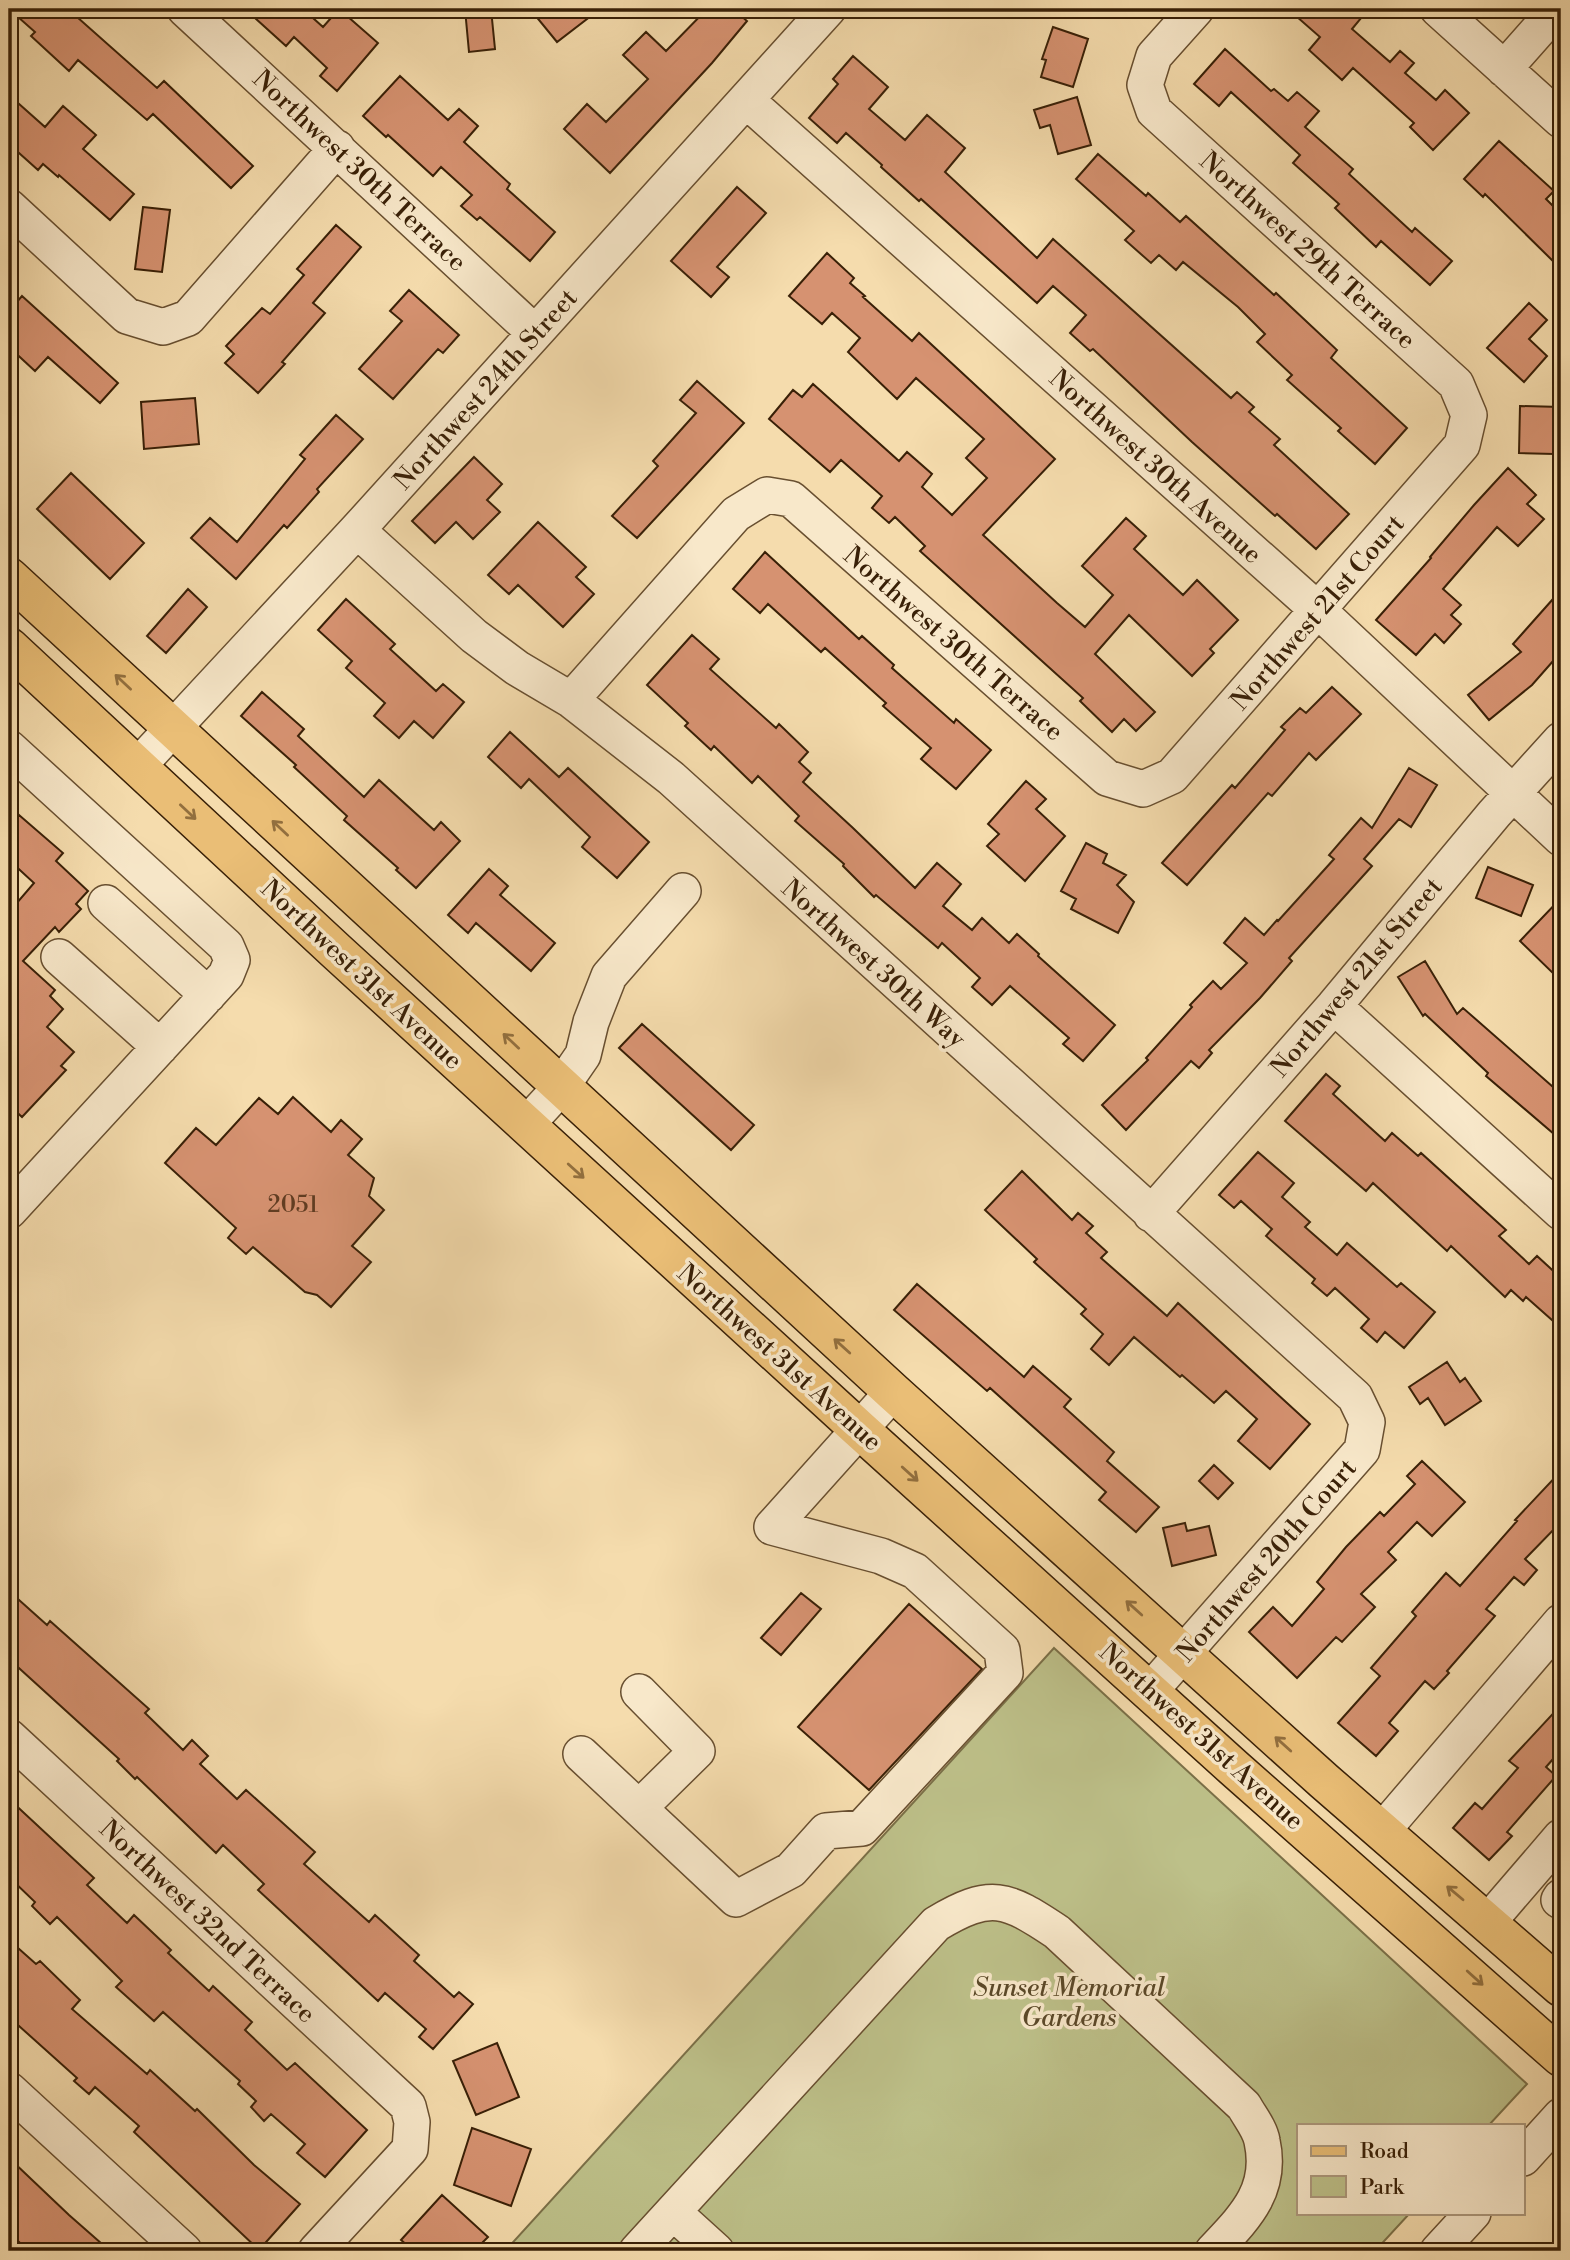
<svg xmlns="http://www.w3.org/2000/svg" width="1570" height="2260" font-family="'Libre Bodoni',serif">
<style>
.green{fill:#bdc089;stroke:#7b7048;stroke-width:2}
.building{fill:#d69271;stroke:#392007;stroke-width:2}
.lines{fill:none;stroke-linecap:round;stroke-linejoin:round}
.minor-casing{stroke:#684f30;stroke-width:38}
.major-casing{stroke:#392007;stroke-width:41}
.minor{stroke:#f8e8ca;stroke-width:35}
.major{stroke:#eabe76;stroke-width:38}
.oneway{stroke:#926f3e}
.labels{text-anchor:middle;stroke-width:7;stroke-linejoin:round;paint-order:stroke}
.number-label{font-size:23px;fill:#603c22}
.street-label{font-size:26px;fill:#392007;stroke:#f8e8ca}
.park-label{font-size:26px;font-style:italic;fill:#5a4828;stroke:#f8e8ca}
</style>
<rect width="100%" height="100%" fill="#f5dcad"/>
<filter id="stains"><feTurbulence type="fractalNoise" baseFrequency=".00286" numOctaves="4"/><feColorMatrix values="0 0 0 0 .2 0 0 0 0 .09 0 0 0 0 .02 0 0 0 .5 -.17"/></filter>
<radialGradient id="worn" r=".72"><stop offset=".6" stop-color="#630" stop-opacity="0"/><stop offset="1" stop-color="#630" stop-opacity=".3"/></radialGradient>
<path class="green" d="M1054 1648 1527 2084 1489 2125H1299V2213H1410L1375 2251H505Z"/>
<path class="building" d="M9 9H68L157 88 164 81 253 166 231 188 153 114 147 120 78 60 69 71 31 36 35 32Z
M245 9H303L323 27 339 9 378 43 337 91 320 76 327 68 294 37 286 46Z
M465 9H491L495 49 469 52Z
M530 9H600L557 42Z
M707 9H733L747 21 712 63 610 173 564 129 587 104 606 122 648 79 623 55 646 32 666 51Z
M1288 9H1352L1362 17 1352 29 1390 62 1400 51 1414 63 1405 73 1436 100 1445 90 1469 113 1433 150 1410 127 1414 123 1353 68 1342 80 1309 50 1320 37Z
M1053 27 1088 39 1073 87 1041 77 1046 60 1042 59Z
M1225 49 1271 91 1274 89 1288 101 1297 92 1319 111 1305 127 1353 169 1349 174 1412 232 1415 228 1452 261 1430 285 1381 241 1376 247 1335 208 1339 204 1293 163 1300 155 1231 92 1219 106 1194 84Z
M853 56 888 87 869 109 905 140 927 115 965 148 945 172 1037 258 1053 239 1231 398 1237 392 1254 407 1249 412 1280 439 1274 445 1349 514 1316 549 1277 514 1275 516 1192 442 1093 349 1090 351 1070 333 1086 315 1053 286 1037 303 921 199 919 201 881 167 882 165 846 133 837 143 809 118 838 84 833 79Z
M400 76 448 120 459 109 478 126 464 142 510 184 507 189 555 232 530 261 480 217 477 220 461 206 472 195 441 167 433 176 388 135 386 137 363 116Z
M9 95 45 127 63 106 96 135 83 149 134 194 110 220 59 175 58 177 43 164 38 170 9 144Z
M1077 97 1091 145 1058 154 1050 125 1040 128 1034 110Z
M1499 141 1554 191 1546 199 1561 214V269L1485 194 1483 197 1464 179Z
M1098 154 1146 196 1148 193 1180 222 1186 216 1274 295 1276 293 1337 350 1331 358 1407 428 1375 464 1338 431 1341 428 1287 380 1292 375 1257 342 1265 334 1238 307 1183 262 1176 270 1159 255 1151 263 1125 240 1134 231 1076 179Z
M737 187 766 213 717 267 729 277 711 297 671 261Z
M143 207 170 210 162 272 135 269Z
M336 225 361 247 313 303 325 313 282 362 285 364 258 393 225 363 234 354 226 346 262 308 270 314 304 275 297 269Z
M827 253 854 278 850 283 865 296 863 297 912 341 919 333 1055 459 983 535 1057 603 1085 627 1113 595 1082 566 1126 518 1146 536 1134 549 1183 595 1197 580 1238 620 1210 649 1214 653 1192 676 1129 615 1095 654 1155 712 1136 731 1124 719 1112 732 1080 701 1083 698 920 551 925 546 895 517 889 523 872 508 882 496 841 460 830 472 769 419 793 390 802 397 813 384 899 461 907 452 932 474 922 487 952 515 987 478 966 458 984 439 916 378 897 399 848 352 860 338 832 313 822 324 789 296Z
M409 290 459 335 443 353 438 349 393 399 359 369 402 321 390 311Z
M22 296 118 383 100 403 48 357 35 371 9 347V311Z
M1529 303 1547 320 1529 339 1547 356 1524 382 1487 348Z
M697 381 744 423 637 538 612 516 658 466 653 461 696 413 680 400Z
M195 398 199 444 144 449 141 402Z
M1520 406 1561 407V436H1555L1554 454 1519 453Z
M336 415 363 439 317 489 319 492 287 528 284 525 236 579 191 538 210 518 237 542 305 459 300 455Z
M474 457 502 484 487 500 500 512 473 539 456 522 435 543 412 521Z
M1508 468 1536 495 1527 504 1544 519 1518 546 1497 527 1443 589 1461 605 1451 615 1461 624 1444 643 1435 634 1416 655 1376 620 1431 558 1430 557 1474 505Z
M71 473 144 543 110 579 37 509Z
M538 522 586 567 576 577 594 594 563 627 518 585 509 594 488 575Z
M765 552 859 639 862 636 894 665 892 668 954 723 956 719 991 750 956 789 921 759 931 748 883 706 886 703 825 648 821 652 768 604 760 613 733 589Z
M188 589 207 607 166 653 147 636Z
M1561 590V652L1532 685 1489 720 1468 695 1521 652 1513 644Z
M346 599 395 644 390 649 436 691 443 684 464 702 433 738 414 721 399 738 374 716 385 703 346 668 352 661 318 630Z
M692 635 719 659 710 669 776 728 779 724 808 752 799 762 811 773 803 782 853 828 915 888 937 863 961 884 943 906 972 930 982 918 1009 943 1017 934 1039 954 1038 956 1115 1025 1083 1061 1063 1044 1069 1038 1010 986 992 1005 972 987 980 978 942 943 938 948 876 895 874 897 843 866 844 864 795 821 799 816 758 776 752 783 714 746 711 750 685 726 688 723 647 685Z
M1332 687 1361 714 1316 760 1309 753 1272 796 1268 793 1187 885 1162 863 1232 785 1235 788 1285 730 1281 727 1300 708 1306 713Z
M262 692 304 729 298 736 364 797 379 780 434 830 441 822 460 841 416 888 396 870 398 868 344 820 347 816 294 767 296 765 241 716Z
M510 732 559 777 568 768 649 842 617 878 582 847 590 837 529 779 521 788 488 757Z
M1409 768 1437 785 1411 827 1399 819 1364 859 1372 866 1289 958 1292 961 1260 998 1209 1050 1212 1053 1199 1068 1191 1061 1126 1130 1102 1105 1148 1060 1146 1058 1192 1007 1190 1005 1213 981 1221 989 1247 963 1224 943 1245 918 1264 935 1277 920 1278 921 1334 859 1329 855 1361 818 1372 828Z
M1026 781 1046 799 1036 809 1065 836 1025 881 987 846 999 834 988 824Z
M19 815 63 853 56 861 88 891 76 904 81 909 59 932 55 927 23 961 55 990 50 996 63 1009 47 1027 74 1052 61 1066 66 1070 22 1117 9 1105V912L34 883 9 860V826Z
M1086 843 1107 854 1103 863 1126 875 1117 885 1134 902 1118 933 1071 909 1076 899 1061 891Z
M1488 867 1533 885 1521 916 1476 898Z
M489 869 508 886 500 895 555 943 531 971 476 923 468 933 448 915Z
M1561 898V981L1520 941Z
M1425 961 1457 1014 1463 1008 1561 1094V1140L1486 1076 1488 1073 1425 1014 1423 1016 1398 977Z
M642 1024 754 1125 731 1150 619 1048Z
M1326 1074 1340 1086 1333 1094 1385 1141 1392 1133 1418 1156 1421 1153 1506 1230 1499 1236 1529 1264 1537 1256 1561 1278V1328L1526 1297 1523 1301 1511 1290 1505 1297 1451 1246 1447 1251 1373 1183 1366 1191 1285 1121Z
M293 1097 331 1132 341 1120 362 1139 348 1155 374 1178 369 1196 384 1210 352 1246 371 1262 331 1307 317 1295 305 1292 253 1247 246 1254 228 1238 236 1228 165 1163 196 1128 216 1145 259 1098 278 1114Z
M1258 1152 1294 1183 1282 1197 1310 1222 1305 1227 1337 1255 1347 1243 1397 1287 1401 1283 1435 1312 1404 1348 1385 1332 1377 1342 1361 1328 1369 1319 1335 1288 1327 1296 1312 1283 1315 1279 1266 1236 1272 1229 1241 1201 1234 1208 1219 1195Z
M1022 1171 1072 1220 1078 1213 1093 1226 1086 1233 1107 1252 1101 1258 1167 1316 1178 1303 1310 1424 1270 1469 1238 1441 1257 1419 1226 1391 1214 1403 1182 1375 1180 1377 1134 1337 1109 1365 1091 1349 1103 1334 1081 1314 1086 1309 1034 1262 1037 1259 985 1210Z
M917 1284 1024 1377 1033 1366 1071 1399 1064 1407 1114 1452 1107 1461 1159 1507 1136 1532 1099 1500 1106 1492 990 1388 987 1391 894 1310Z
M1447 1362 1460 1382 1465 1378 1481 1401 1445 1425 1428 1398 1420 1404 1409 1387Z
M1422 1461 1465 1502 1432 1536 1417 1522 1388 1552 1396 1560 1361 1594 1375 1607 1342 1642 1336 1637 1297 1678 1249 1632 1273 1607 1292 1626 1324 1589 1317 1582 1346 1547 1380 1512 1384 1516 1415 1484 1407 1476Z
M1214 1465 1233 1483 1218 1499 1199 1481Z
M1561 1471V1522L1525 1559 1537 1570 1524 1585 1514 1577 1486 1609 1495 1616 1447 1671 1449 1673 1434 1689 1425 1681 1389 1723 1398 1731 1376 1756 1338 1723 1380 1676 1371 1668 1416 1616 1412 1612 1446 1573 1460 1586 1517 1521 1515 1520Z
M1185 1523 1187 1531 1209 1526 1216 1555 1172 1566 1163 1528Z
M9 1591 47 1625 50 1621 149 1709 145 1713 183 1750 192 1740 208 1756 200 1764 237 1799 246 1790 315 1852 304 1864 369 1922 375 1915 419 1955 414 1961 454 1997 459 1992 473 2004 433 2049 419 2037 426 2029 385 1993 378 2001 258 1890 264 1884 223 1845 216 1853 137 1777 135 1779 117 1761 119 1759 9 1659Z
M801 1593 821 1609 781 1655 761 1638Z
M909 1604 982 1669 869 1790 798 1727Z
M1561 1705V1750L1546 1767 1556 1776 1507 1832 1512 1836 1489 1860 1453 1828 1475 1803 1482 1809 1518 1768 1509 1761Z
M9 1799 94 1878 87 1885 127 1923 134 1915 171 1950 168 1953 209 1991 213 1986 252 2022 245 2030 287 2070 295 2063 367 2130 325 2177 297 2153 305 2144 271 2114 264 2121 251 2107 256 2101 238 2084 240 2081 163 2012 154 2021 116 1987 122 1981 57 1917 50 1924 32 1906 35 1902 9 1877Z
M9 1940 36 1964 40 1961 80 2000 72 2009 147 2074 150 2070 195 2111 197 2109 254 2165 300 2204 259 2250 134 2132 139 2126 95 2087 89 2094 74 2081 77 2078 9 2017Z
M497 2043 519 2097 476 2115 453 2061Z
M472 2128 531 2149 511 2206 454 2185Z
M9 2158 69 2215 110 2251H29L9 2233Z
M442 2195 488 2237 474 2251H414L401 2240Z"/>
<g class="lines">
<defs>
<path id="minor" d="M185 9 535 333
M1438 9 1561 120
M1504 69 1557 9
M746 100 1319 611 1561 838
M9 207 127 316 163 327 188 318 337 148
M357 530 474 636 517 668 571 700 671 778 1355 1397 1367 1422 1362 1450 1150 1691
M571 700 736 514 767 495 791 499 1107 778 1143 789 1172 776 1462 445 1469 415 1456 384 1154 111 1145 85 1154 56 1196 9
M9 748 226 946 232 960 226 975 9 1211
M138 766 357 530 828 9
M106 903 208 995
M59 957 160 1047
M1334 1006 1561 1212
M526 1125 561 1087 583 1055 591 1022 609 976 683 891
M1151 1214 1334 1006 1494 814 1561 740
M639 1692 697 1751 639 1808
M9 1737 408 2106 412 2122 410 2149 316 2251
M581 1754 736 1899 791 1870 826 1831 862 1828 1005 1673 1002 1650 915 1571 881 1556 772 1527 893 1392
M1382 1831 1561 1622
M1561 1897 1559 1900 1561 1901
M1488 1922 1561 1837
M9 2090 184 2251
M1523 2158 1561 2116
M673 2212 716 2251
M637 2251 936 1924C991 1891 1006 1898 1057 1932L1244 2106C1250 2117 1260 2129 1262 2141 1273 2191 1244 2218 1213 2251
M1438 2251 1473 2213"/>
<path id="major" d="M9 577 893 1392 1324 1781 1561 1987
M9 647 336 951 859 1429 1234 1768 1561 2057"/>
</defs>
<use href="#minor" class="minor-casing"/>
<use href="#major" class="major-casing"/>
<use href="#minor" class="minor"/>
<use href="#major" class="major"/>
</g>
<defs><path id="oneway-shaft" d="M-6 0H5M1.5-3L5.5 0L1.5 3" fill="none" stroke-width="1.6" stroke-linecap="round" stroke-linejoin="round" transform="scale(1.75)"/></defs>
<g class="oneway">
<use href="#oneway-shaft" transform="translate(123 682) rotate(-137)"/>
<use href="#oneway-shaft" transform="translate(188 812) rotate(43)"/>
<use href="#oneway-shaft" transform="translate(280 828) rotate(-137)"/>
<use href="#oneway-shaft" transform="translate(511 1041) rotate(-137)"/>
<use href="#oneway-shaft" transform="translate(576 1171) rotate(42)"/>
<use href="#oneway-shaft" transform="translate(842 1346) rotate(-138)"/>
<use href="#oneway-shaft" transform="translate(910 1474) rotate(42)"/>
<use href="#oneway-shaft" transform="translate(1134 1608) rotate(-138)"/>
<use href="#oneway-shaft" transform="translate(1283 1744) rotate(-138)"/>
<use href="#oneway-shaft" transform="translate(1455 1893) rotate(-140)"/>
<use href="#oneway-shaft" transform="translate(1475 1978) rotate(42)"/>
</g>
<g class="labels">
<g class="number-label">
<text x="293" y="1212">2051</text>
</g>
<g class="street-label">
<text transform="translate(360 170) rotate(43)" y="9">Northwest 30th Terrace</text>
<text transform="translate(1308 250) rotate(42)" y="9">Northwest 29th Terrace</text>
<text transform="translate(485 389) rotate(-48)" y="9">Northwest 24th Street</text>
<text transform="translate(1156 466) rotate(42)" y="9">Northwest 30th Avenue</text>
<text transform="translate(1317 612) rotate(-49)" y="9">Northwest 21st Court</text>
<text transform="translate(954 643) rotate(41)" y="9">Northwest 30th Terrace</text>
<text transform="translate(874 963) rotate(42)" y="9">Northwest 30th Way</text>
<text transform="translate(362 974) rotate(43)" y="9">Northwest 31st Avenue</text>
<text transform="translate(1356 977) rotate(-50)" y="9">Northwest 21st Street</text>
<text transform="translate(780 1357) rotate(42)" y="9">Northwest 31st Avenue</text>
<text transform="translate(1266 1560) rotate(-49)" y="9">Northwest 20th Court</text>
<text transform="translate(1202 1736) rotate(42)" y="9">Northwest 31st Avenue</text>
<text transform="translate(208 1921) rotate(43)" y="9">Northwest 32nd Terrace</text>
</g>
<g class="park-label">
<text x="1069" y="1996">Sunset Memorial<tspan x="1069" dy="30">Gardens</tspan></text>
</g>
</g>
<rect width="1570" height="2260" fill="none" stroke="#f5dcad" stroke-width="35"/>
<rect x="10" y="10" width="1549" height="2239" fill="none" stroke="#392007" stroke-width="3.5"/>
<rect x="18" y="18" width="1535" height="2225" fill="none" stroke="#392007" stroke-width="2"/>
<rect x="1297" y="2124" width="228" height="91" fill="#f8e8ca" stroke="#ac987c" stroke-width="2"/>
<rect x="1311" y="2146" width="35" height="10" fill="#eabe76" stroke="#ac987c" stroke-width="2"/>
<text x="1360" y="2158" font-size="21" fill="#392007">Road</text>
<rect x="1311" y="2176" width="35" height="21" fill="#bdc089" stroke="#ac987c" stroke-width="2"/>
<text x="1360" y="2194" font-size="21" fill="#392007">Park</text>
<rect width="100%" height="100%" filter="url(#stains)"/>
<rect width="100%" height="100%" fill="url(#worn)"/>
</svg>
